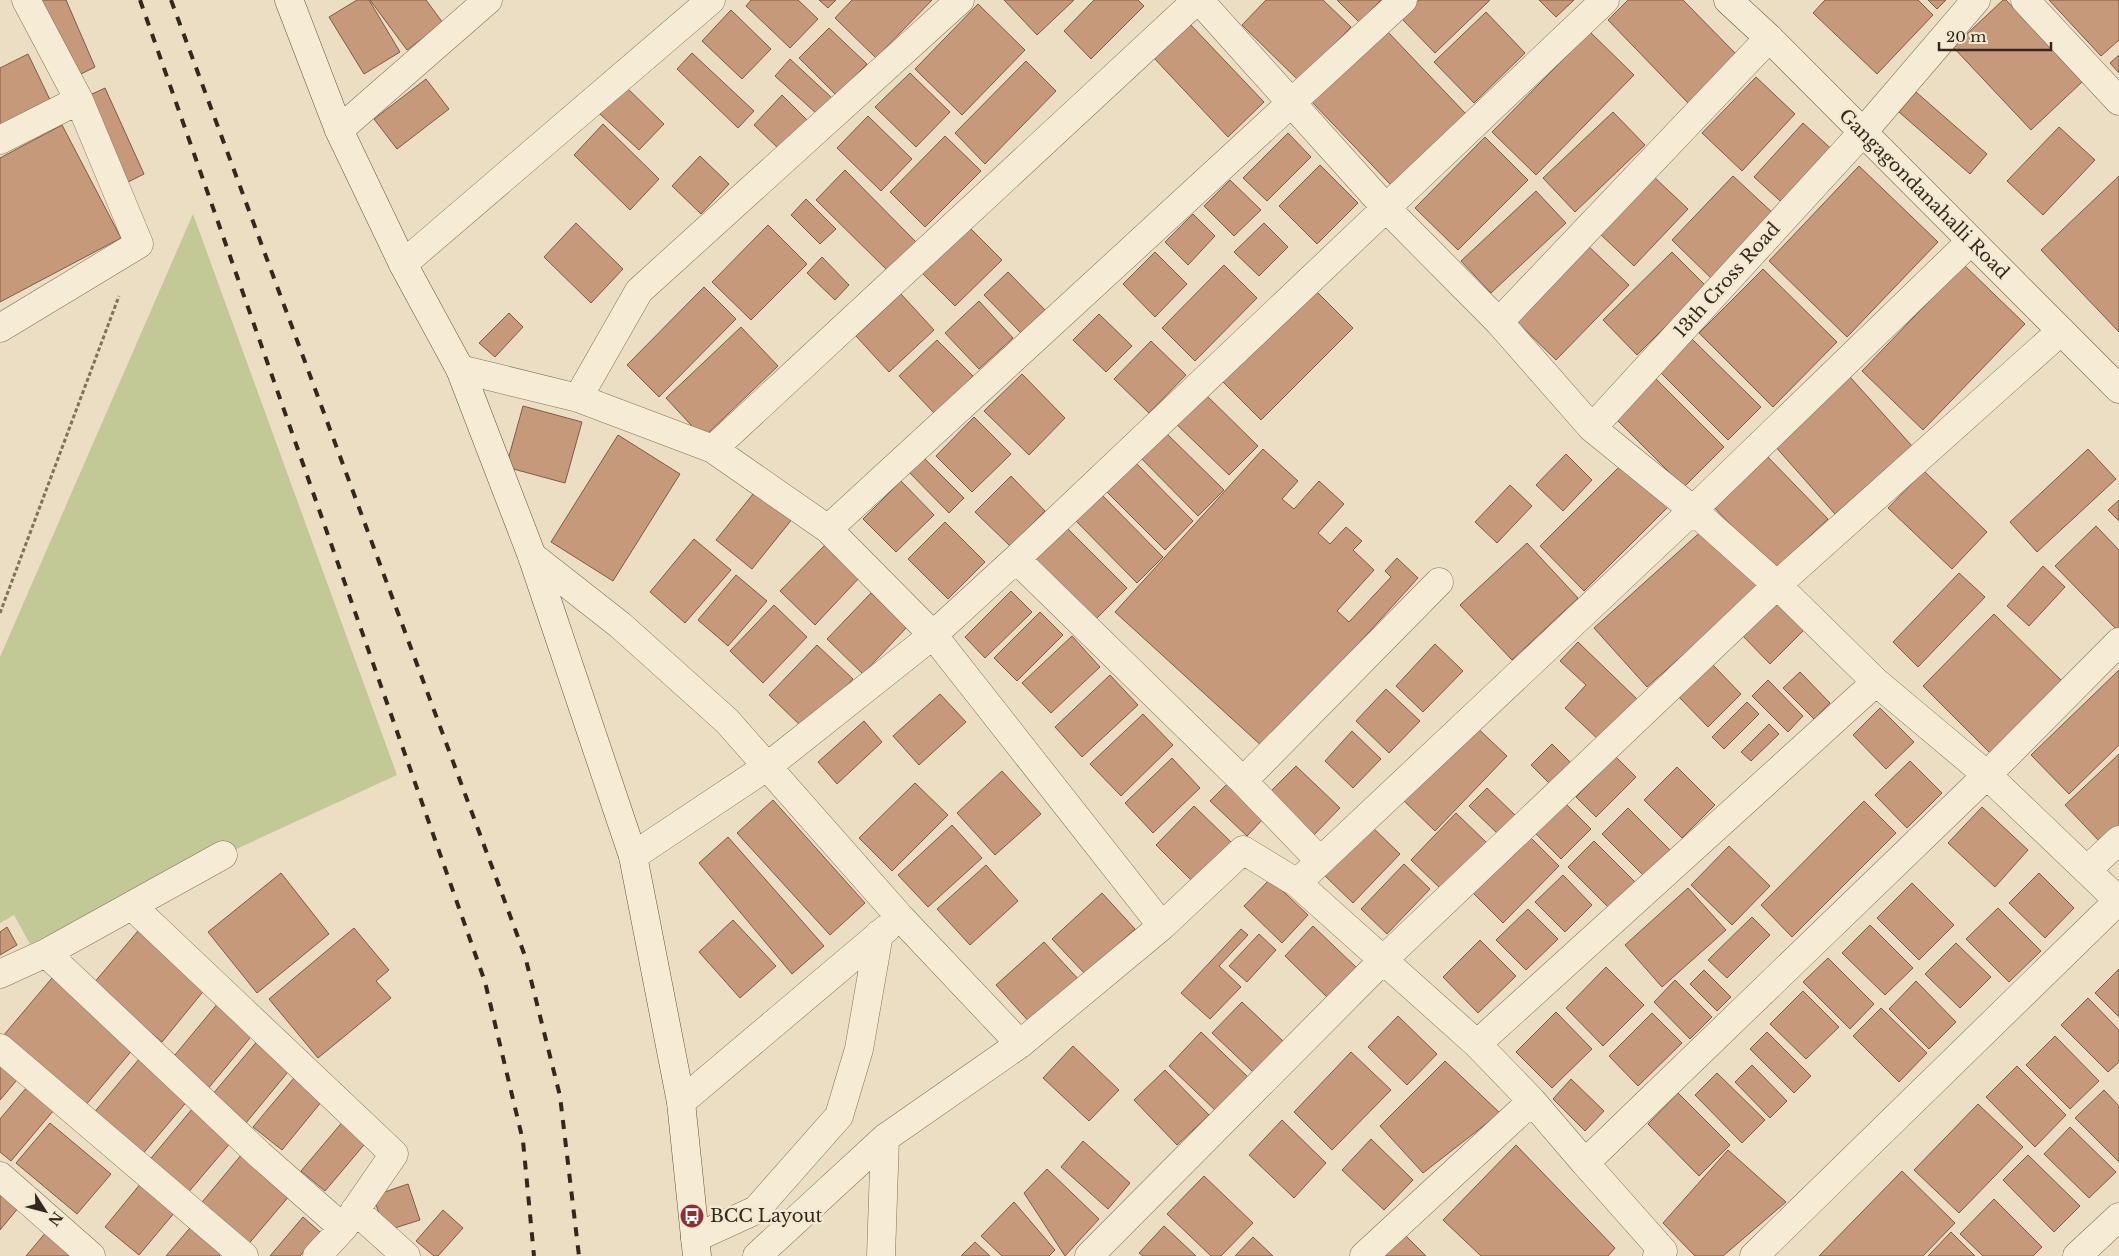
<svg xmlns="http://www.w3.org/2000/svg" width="2119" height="1256" font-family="'Libre Baskerville',serif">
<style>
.green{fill:#c3c897}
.building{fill:#c6997b;stroke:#815a42}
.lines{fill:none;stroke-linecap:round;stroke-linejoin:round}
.street-casing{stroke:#83705b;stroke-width:29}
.secondary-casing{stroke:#65513e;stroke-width:29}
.path{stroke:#83705b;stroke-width:3;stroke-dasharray:4 2.5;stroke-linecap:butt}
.street{stroke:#f6ecd5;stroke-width:28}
.secondary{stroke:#f6ecd5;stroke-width:28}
.rail{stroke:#34281e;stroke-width:4;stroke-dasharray:9 9;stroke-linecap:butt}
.labels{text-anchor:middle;stroke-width:5;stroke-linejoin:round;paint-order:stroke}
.street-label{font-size:18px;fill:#34281e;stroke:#f3e9d1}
.poi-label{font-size:18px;fill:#34281e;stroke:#f3e9d1;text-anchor:start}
</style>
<rect width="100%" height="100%" fill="#ebdec2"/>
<path class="green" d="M193 214 397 775 30 944 14 915 0 923V657Z"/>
<path class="building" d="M41 0H66L95 67 75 77Z
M357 0H369L400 52 364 74 329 17Z
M370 0H426L443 23 407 50Z
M751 0H798L818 19 790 48 746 6Z
M819 0H836L828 8Z
M852 0H932L876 58 835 18Z
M1004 0H1074L1037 35Z
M1094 0H1138L1144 6 1091 59 1064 31Z
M1266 0H1323L1351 27 1299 81 1242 25Z
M1337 0H1381L1359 22Z
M1419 0H1490L1435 53 1401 18Z
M1539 0H1574L1556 17Z
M1628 0H1683L1737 55 1688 103 1608 20Z
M1825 0H1918L1933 15 1877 74 1813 13Z
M1928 0H1946L1937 9Z
M2003 0H2006L2082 82 2031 130 1953 47Z
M2049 0H2119V40L2101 56Z
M978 4 1025 50 962 115 915 69Z
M731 10 771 49 742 79 702 41Z
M1486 12 1525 53 1474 103 1434 62Z
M1188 22 1264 102 1228 137 1153 57Z
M829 28 867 64 836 95 799 58Z
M1387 31 1466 114 1391 185 1312 102Z
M1590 32 1634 75 1536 175 1492 132Z
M692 53 754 111 738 128 677 69Z
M28 54 53 106 0 132V68Z
M2119 55V73L2110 63Z
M790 59 832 98 817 114 775 76Z
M1026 61 1056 91 985 164 955 133Z
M910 73 950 112 916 147 875 107Z
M1756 77 1795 114 1742 171 1702 133Z
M426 79 449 109 397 149 374 119Z
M626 87 664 124 639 150 600 114Z
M105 88 144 174 128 182 88 96Z
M1916 92 1987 154 1970 174 1899 112Z
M782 95 807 120 779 149 754 125Z
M1613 112 1645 145 1575 212 1543 178Z
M868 116 912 159 881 191 837 148Z
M1803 123 1838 155 1789 209 1754 177Z
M603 124 659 179 630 210 574 155Z
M62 125 121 238 0 302V158Z
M2059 127 2095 160 2043 215 2007 181Z
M1288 133 1311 157 1267 201 1243 178Z
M945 136 981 171 925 227 890 192Z
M1485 137 1528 180 1458 250 1415 208Z
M700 156 729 184 701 214 672 186Z
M1320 165 1358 203 1317 244 1279 206Z
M1859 166 1938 242 1847 337 1769 261Z
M845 170 917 243 889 272 816 200Z
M1653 176 1688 209 1634 266 1599 233Z
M1733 176 1775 215 1713 280 1672 240Z
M2119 176V332L2041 250Z
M1230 180 1261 210 1234 236 1204 206Z
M1536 191 1566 223 1491 293 1461 261Z
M806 199 836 229 820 244 791 215Z
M1193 214 1215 236 1188 265 1165 242Z
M576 223 623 269 591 303 544 257Z
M1264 223 1288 247 1259 276 1234 252Z
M768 225 807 264 751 320 712 282Z
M967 225 1002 260 955 306 920 271Z
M1583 241 1629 285 1556 360 1510 315Z
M1155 252 1187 284 1155 317 1123 284Z
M1672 252 1706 286 1637 355 1603 320Z
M822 257 849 285 835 300 807 273Z
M1224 265 1257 298 1195 361 1162 328Z
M1964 265 2025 324 1923 430 1862 371Z
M1763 269 1837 342 1773 407 1699 333Z
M1008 272 1045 310 1021 333 984 295Z
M1311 286 1353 328 1261 420 1219 378Z
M704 287 736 319 659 397 627 365Z
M901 294 934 330 889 372 856 336Z
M979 301 1013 338 979 369 945 333Z
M509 313 523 327 495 357 479 343Z
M1099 314 1132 346 1106 372 1073 340Z
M741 327 778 366 703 438 666 398Z
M1692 339 1761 407 1728 440 1660 372Z
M937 340 973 376 935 414 899 376Z
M1151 341 1186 375 1149 413 1114 379Z
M1022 374 1065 418 1029 455 984 411Z
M1850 377 1912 446 1835 514 1774 445Z
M1655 378 1724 447 1684 487 1615 418Z
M1201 390 1258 446 1229 475 1171 419Z
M523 406 582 422 565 483 506 467Z
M974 417 1011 454 972 492 936 456Z
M1162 429 1224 490 1198 516 1137 454Z
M618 435 680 474 613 581 551 542Z
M1263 449 1298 481 1282 499 1294 509 1319 481 1344 504 1318 533 1330 544 1346 527 1362 541 1353 550 1374 570 1337 611 1349 622 1391 577 1385 571 1397 558 1418 578 1264 748 1115 612Z
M2088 449 2116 479 2037 552 2010 522Z
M1764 453 1828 519 1774 570 1711 504Z
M1566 454 1592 480 1563 511 1536 485Z
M922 456 964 498 949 513 907 470Z
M1131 458 1193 521 1165 550 1102 487Z
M1625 461 1669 506 1584 591 1540 546Z
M1924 471 1987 532 1952 569 1888 508Z
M1011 476 1045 511 1010 546 975 512Z
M901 481 934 515 896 552 863 519Z
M1510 485 1532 506 1497 543 1475 522Z
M757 489 793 518 752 569 716 540Z
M1099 492 1163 557 1137 583 1073 518Z
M2119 500V521L2108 510Z
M945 522 985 562 948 599 908 559Z
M1065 526 1127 588 1094 621 1032 559Z
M2096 526 2119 550V629L2117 630 2055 566Z
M1706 527 1759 587 1647 687 1594 628Z
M694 539 731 570 685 623 650 592Z
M1527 543 1578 598 1512 660 1460 605Z
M826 544 860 577 815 625 780 591Z
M2043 566 2065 587 2029 626 2007 606Z
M1959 573 1985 597 1918 667 1893 642Z
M736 575 767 601 728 646 698 620Z
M1011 591 1032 612 985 658 965 637Z
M871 593 907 627 863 674 827 639Z
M1775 600 1804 630 1770 664 1741 634Z
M774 605 807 637 763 683 730 651Z
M1040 612 1063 635 1017 681 994 658Z
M1994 614 2065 684 1993 756 1923 686Z
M1072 636 1100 667 1051 713 1022 683Z
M1578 642 1639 701 1601 742 1565 708 1586 685 1560 661Z
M1435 644 1463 671 1423 712 1396 686Z
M817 645 853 679 805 730 769 695Z
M1712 664 1741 694 1708 727 1679 697Z
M2119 670V745L2069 794 2031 755Z
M1800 672 1830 703 1814 719 1783 688Z
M1110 675 1138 705 1082 757 1055 727Z
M1768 680 1803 716 1788 732 1752 696Z
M1386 689 1420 721 1389 753 1356 721Z
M940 694 966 722 919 765 893 736Z
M1747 702 1759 714 1724 749 1712 737Z
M1880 708 1914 742 1886 769 1853 735Z
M1143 714 1173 745 1121 796 1090 764Z
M864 721 882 742 837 784 818 762Z
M1473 724 1507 756 1435 831 1401 798Z
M1769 724 1779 734 1751 761 1741 752Z
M1352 731 1381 759 1353 788 1325 761Z
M1552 744 1572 764 1551 785 1531 765Z
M2119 754V826L2101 843 2065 805Z
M1616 757 1636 777 1596 817 1576 797Z
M1172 758 1200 788 1153 833 1125 803Z
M1910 761 1942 793 1907 828 1875 795Z
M1296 766 1340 808 1313 836 1269 793Z
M1677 767 1715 805 1682 838 1644 800Z
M1002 771 1041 814 995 855 957 813Z
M915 783 948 815 892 871 859 838Z
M1227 784 1263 819 1247 836 1210 801Z
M1487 788 1516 816 1499 835 1469 806Z
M773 800 865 903 830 935 737 833Z
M1864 801 1896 833 1792 937 1761 905Z
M1564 802 1591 829 1561 859 1534 832Z
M1194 806 1231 842 1193 882 1156 845Z
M1982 807 2028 850 1995 887 1948 843Z
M1628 808 1676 856 1650 882 1602 834Z
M1456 813 1488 844 1443 891 1411 860Z
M1368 823 1400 854 1353 903 1321 872Z
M952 825 982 858 928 907 898 875Z
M1529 836 1559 866 1503 923 1472 892Z
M728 837 824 946 792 974 699 863Z
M1594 841 1635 882 1609 908 1568 867Z
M1729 846 1770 886 1732 925 1691 885Z
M1404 864 1430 889 1387 934 1361 909Z
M986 865 1018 901 970 945 937 909Z
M281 873 329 934 257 993 208 932Z
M2039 873 2074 908 2045 938 2009 903Z
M1563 875 1592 905 1565 932 1535 902Z
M1270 879 1308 915 1282 943 1244 906Z
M1912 883 1954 925 1919 960 1877 918Z
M1688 888 1726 930 1662 987 1625 945Z
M1102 893 1135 929 1085 974 1052 939Z
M1998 908 2041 951 2009 982 1966 939Z
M1528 909 1558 939 1526 970 1496 940Z
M1752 917 1770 935 1727 978 1708 960Z
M733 920 776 966 740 998 699 952Z
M1870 925 1913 968 1885 995 1842 953Z
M1313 926 1358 969 1329 999 1285 956Z
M7 927 17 945 0 955V932Z
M354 928 389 970 376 981 391 998 318 1058 269 999Z
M1241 929 1248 935 1219 966 1241 987 1210 1019 1181 993Z
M138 931 206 988 162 1042 93 984Z
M1259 934 1276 950 1247 982 1229 966Z
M1480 940 1516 976 1478 1013 1443 977Z
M1044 942 1080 981 1032 1025 996 985Z
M1956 943 1991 977 1960 1008 1925 974Z
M1828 958 1874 1004 1850 1029 1803 982Z
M1606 967 1644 1005 1603 1046 1566 1008Z
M2119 969V1017L2095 993Z
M1704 970 1731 997 1717 1011 1690 984Z
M52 978 134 1048 85 1106 3 1036Z
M1675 980 1712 1017 1690 1039 1654 1002Z
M1916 981 1956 1022 1929 1049 1889 1009Z
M1803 991 1839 1027 1806 1059 1770 1024Z
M2088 998 2119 1030V1062L2108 1072 2061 1025Z
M219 1002 255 1032 206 1091 170 1061Z
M1242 1002 1283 1041 1253 1072 1212 1033Z
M1881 1008 1927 1053 1899 1082 1853 1036Z
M1556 1012 1592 1049 1552 1088 1516 1052Z
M1652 1013 1682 1043 1638 1086 1609 1056Z
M1398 1016 1437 1054 1407 1085 1368 1047Z
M1201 1032 1249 1078 1217 1112 1169 1066Z
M1767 1032 1811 1076 1794 1093 1750 1049Z
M2055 1036 2099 1081 2070 1109 2026 1065Z
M259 1039 292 1067 246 1123 212 1095Z
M1073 1046 1119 1090 1089 1121 1043 1078Z
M1351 1052 1391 1090 1332 1150 1294 1112Z
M0 1055 22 1074 0 1100Z
M140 1058 189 1099 141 1156 92 1115Z
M1445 1061 1500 1113 1423 1173 1380 1126Z
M1752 1065 1787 1101 1770 1118 1735 1082Z
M2017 1066 2066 1115 2035 1147 1986 1097Z
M1165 1070 1209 1115 1177 1145 1134 1100Z
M1717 1073 1765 1120 1742 1143 1695 1095Z
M294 1078 322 1101 282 1150 253 1127Z
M1571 1079 1604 1111 1585 1131 1553 1099Z
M27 1087 54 1110 11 1161 0 1152V1119Z
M2104 1090 2119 1106V1162L2075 1118Z
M1678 1093 1730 1145 1699 1176 1648 1124Z
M1978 1104 2023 1147 1959 1213 1914 1170Z
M193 1108 232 1141 186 1195 147 1163Z
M345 1119 369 1139 325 1191 301 1171Z
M1282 1120 1326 1163 1294 1198 1249 1155Z
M50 1123 111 1174 77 1214 16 1163Z
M2070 1127 2116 1172 2089 1198 2044 1154Z
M1371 1139 1413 1180 1384 1210 1342 1170Z
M1083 1141 1130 1183 1108 1209 1061 1167Z
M1516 1145 1615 1248 1608 1256H1481L1443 1220Z
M1728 1150 1786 1202 1723 1256H1695L1663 1223Z
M242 1154 290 1195 246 1247 198 1207Z
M2028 1155 2080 1206 2054 1232 2003 1180Z
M1047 1169 1099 1219 1065 1256 1024 1193Z
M1902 1171 1955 1223 1923 1256H1819Z
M1204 1176 1253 1223 1221 1256H1211L1167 1214Z
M146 1177 180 1206 139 1255 105 1227Z
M0 1181 24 1201 0 1230Z
M408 1184 420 1220 385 1231 373 1196Z
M1994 1199 2042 1247 2033 1256H1983L1960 1234Z
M1014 1202 1055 1250 1049 1256H1002L981 1236Z
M443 1210 463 1228 438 1256H434L416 1241Z
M303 1217 320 1232 300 1256H270Z
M195 1222 226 1248 219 1256H166Z
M1164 1226 1196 1256H1143L1139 1253Z
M47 1231 77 1256H26Z
M1951 1232 1975 1256H1928Z
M1405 1235 1426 1256H1385Z
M1253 1237 1273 1256H1235Z
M975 1242 990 1256H961Z"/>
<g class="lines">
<defs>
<path id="street" d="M1199 0 1386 208 1605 0
M2025 0 2119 101
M339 130 488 0
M0 140 79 100
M403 264 711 0
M1499 322 1769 38
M0 328 139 244 79 100 26 0
M460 369 578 398 713 449 828 529 933 635 1016 559 1386 208 1499 322 1592 428 1693 510 1777 585 1876 682 1987 775 2119 901
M578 398 639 291 960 0
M1592 428 1863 132 1976 0
M713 449 1197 0
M828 529 1403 0
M532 556 620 625 727 721 900 917 1020 1044
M1016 559 1243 781 1320 861
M1243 781 1439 582
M633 856 768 766 933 635 1162 926
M2087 870 2119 840
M1297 883 1693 510 1971 241
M132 906 394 1154 343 1228 317 1256
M46 953 260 1155 343 1228
M0 974 46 953 223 855
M1477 1044 1876 682
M0 1048 244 1256
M681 1102 886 929
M0 1176 91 1256
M355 1210 406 1256
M695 1238 756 1210 839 1116 859 1049 879 934
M757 1256 885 1138 1020 1044 1162 926 1243 850 1297 883 1477 1044 1532 1101 1585 1163
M881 1256 885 1138
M1089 1256 1382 961 1777 585 2061 331
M1364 1256 1532 1101
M1657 1256 1663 1251 1585 1163 1987 775 2119 642
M1754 1256 2118 901
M2077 1256 2119 1217"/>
<path id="secondary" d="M289 0 339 130 403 264 460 369 532 556 633 856 681 1102 697 1256
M1728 0 1769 38 2119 389"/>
</defs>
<use href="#street" class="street-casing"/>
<use href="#secondary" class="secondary-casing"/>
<path class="path" d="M0 613 119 296"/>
<use href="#street" class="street"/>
<use href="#secondary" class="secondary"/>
<path class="rail" d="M140 0 485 982 523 1141 534 1256
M171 0 525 956 560 1096 579 1256"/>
</g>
<defs>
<symbol id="bus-disc" viewBox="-11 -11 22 22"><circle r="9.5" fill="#8e2f31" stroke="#f3e9d1"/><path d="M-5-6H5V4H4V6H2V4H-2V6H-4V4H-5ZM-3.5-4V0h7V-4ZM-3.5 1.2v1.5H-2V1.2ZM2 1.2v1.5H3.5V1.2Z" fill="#fff"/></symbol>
</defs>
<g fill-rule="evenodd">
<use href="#bus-disc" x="678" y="1202" width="28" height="28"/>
</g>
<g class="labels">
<g class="street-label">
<text transform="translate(1924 194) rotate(45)" y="6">Gangagondanahalli Road</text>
<text transform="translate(1727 280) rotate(-48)" y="6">13th Cross Road</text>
</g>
<g class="poi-label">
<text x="710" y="1222">BCC Layout</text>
</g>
</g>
<g transform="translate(45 1211) rotate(126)" stroke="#f3e9d1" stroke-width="4" paint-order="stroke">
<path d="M0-4L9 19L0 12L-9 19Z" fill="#34281e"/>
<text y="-8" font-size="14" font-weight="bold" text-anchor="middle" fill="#34281e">N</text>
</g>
<path d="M1939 42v8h112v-8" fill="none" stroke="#34281e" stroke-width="2.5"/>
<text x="1946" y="42" font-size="15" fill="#34281e" stroke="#f3e9d1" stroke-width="4" paint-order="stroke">20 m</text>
</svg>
